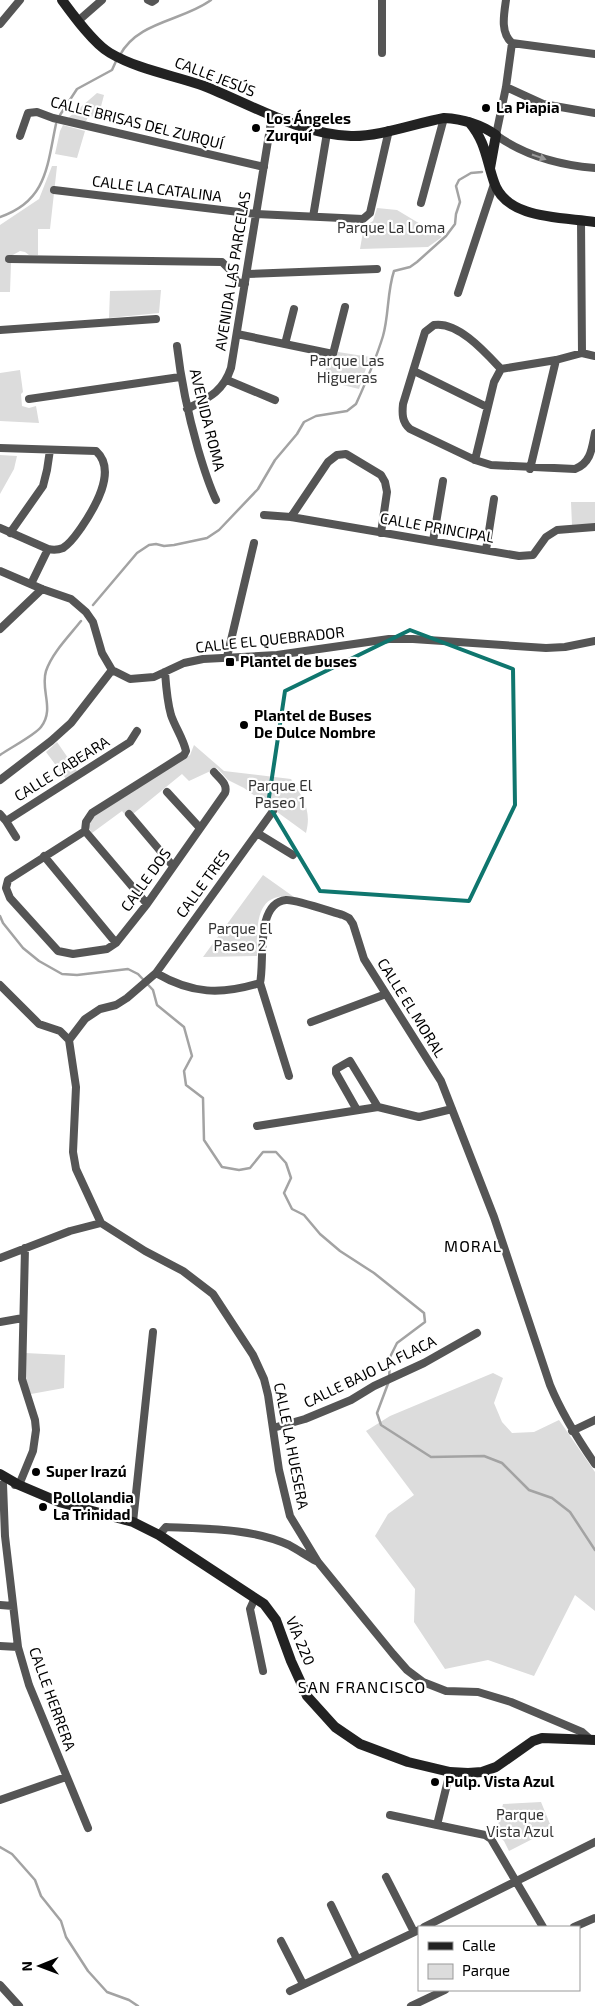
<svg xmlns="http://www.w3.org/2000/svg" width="595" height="2006" font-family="'Exo 2',sans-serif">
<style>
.green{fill:#dcdcdc}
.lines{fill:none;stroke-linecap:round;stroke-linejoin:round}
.stream{stroke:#a3a3a3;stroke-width:2.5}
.street{stroke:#555;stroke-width:8}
.secondary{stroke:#222;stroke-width:10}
.oneway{fill:#999}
.marked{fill:none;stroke:#0f766e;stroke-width:4;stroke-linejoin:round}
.poi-dot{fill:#000;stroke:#fff;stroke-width:2}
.labels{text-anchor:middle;stroke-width:4.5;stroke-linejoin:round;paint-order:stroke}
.street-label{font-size:15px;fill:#000;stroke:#fff}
.poi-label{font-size:15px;font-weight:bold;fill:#000;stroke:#fff;text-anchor:start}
.park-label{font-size:15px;fill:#333;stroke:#fff}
.neighbourhood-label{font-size:16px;letter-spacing:1px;fill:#000;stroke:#fff}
</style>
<rect width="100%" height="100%" fill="#fff"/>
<path class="green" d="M97 93 104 95 98 118 89 116 86 121 81 122 67 119Z
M63 125 85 131 77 158 55 154 60 131Z
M52 166H57L50 229H38V255H29L25 252 20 251 11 256H6V263H11L10 292H0V225L39 199Z
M377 208 397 210 442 237 428 247 360 249 364 226 373 221Z
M161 290 159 313 109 318 110 291Z
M338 352 370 357 359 389 322 380 328 362 335 359Z
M20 370 23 392 21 394 22 406 29 408 36 406 39 423 0 421V373Z
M0 455 17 456 14 469 0 494Z
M571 502H595V524L572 525Z
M57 742 77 771 66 779 46 752Z
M194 745 224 771 291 779C303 798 312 810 306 833L244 788 228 780 217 768 189 781 182 774 128 818 122 811 92 833C86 826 90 821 95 814L190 755Z
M263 875 294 897C289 897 283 896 278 897 253 902 258 937 257 956L203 957Z
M25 1353 65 1355 64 1388 31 1394 26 1382Z
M493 1373 503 1378 494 1403 502 1422 512 1433 534 1432 559 1420 595 1472V1611L575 1595 534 1676 488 1660 445 1669 414 1622 415 1589 375 1536 388 1514 414 1495 366 1431 390 1416Z
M541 1802 552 1829 509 1851 504 1841 496 1834 503 1804Z"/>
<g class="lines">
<path class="stream" d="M120 55C138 21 183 21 211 0
M60 115 77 89 112 70 117 59
M0 217C47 201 47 166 56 124
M93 605 137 553 149 545 156 544 164 546 174 545 207 538 219 530 258 489 275 460 297 434 304 422 316 416 347 411 356 404C366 382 376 359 383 336 389 315 387 292 394 271L410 267 417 262 446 236 455 224 456 214 460 202 456 186 459 180 471 173 482 172
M0 755C10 748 35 735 41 727 55 709 40 690 46 671 52 653 69 636 81 621
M0 916 3 923 23 948 39 961 62 974 77 975 128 969 138 974 153 990 157 1005 184 1027 192 1056 184 1071 186 1085 203 1098 204 1140 222 1167 239 1170 250 1168 263 1152H276L286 1163 291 1178 284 1193 292 1209 304 1215 320 1234 340 1251 374 1273 424 1313 425 1322 397 1343 390 1357 389 1381 377 1413 381 1425 431 1457 484 1456 502 1463 529 1490 552 1498 570 1512 595 1550
M0 1847 12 1854 35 1880 41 1896 61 1921 66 1937 88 1971 107 1992 129 2000 138 2006"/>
<path class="street" d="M148 0 152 2 155 0
M382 0V53
M506 0C504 14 500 33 512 43
M78 21 102 0
M0 24 20 0
M595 54 512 43 506 87 496 135C525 156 560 165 595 168
M506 87 543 104 595 113
M20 136 28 113 37 112 53 118 264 167
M54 190 256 214 363 219 370 213 389 130
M421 203 444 118
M313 217 327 133
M581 220 582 353
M9 259 222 262 231 271 237 282 245 284
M247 274 377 269
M458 293 494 184
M0 330 156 319
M237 334 333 354 345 307
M285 344 294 309
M177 346C181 381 188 414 198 449 203 466 208 483 216 500
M595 356 582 353 556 360 501 369C486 353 458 321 434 325L425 332 403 404C402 414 402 422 410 429L475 460 491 465 575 469C591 463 592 448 595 433
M414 371 487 407
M227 380 275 400
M29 399 180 377
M187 409C208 398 223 392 231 368L272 116
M0 448 96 451C118 471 94 509 81 528 76 535 71 543 63 548 58 550 53 550 48 549L31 584
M475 460 494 382 501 369
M530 469 556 360
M264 515 291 517 519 556 533 555 546 537 557 530 595 527
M291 517 328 462 337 455 346 454 381 475 385 482 387 492 381 533
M0 528 48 549
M10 533 43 486 47 470 50 450
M433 541 443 481
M486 550 494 499
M0 571 42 589 71 599 86 612 93 622 102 653 112 670 130 679 154 677 184 663 203 659 277 655 389 639H413L546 648 565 647 595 641
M0 629 42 589
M227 657 254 543
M165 672C166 686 167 701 171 715 175 727 183 738 186 751L184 755 92 813 86 822 85 831 8 880 6 888 10 898 58 951 73 954 107 949 116 943 147 904 225 793C228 784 220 779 214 772
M0 780 51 741 71 723 112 670
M167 792 200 828
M0 814 6 821 130 742 137 731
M129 814 173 866
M6 821 16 837
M85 831 147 904
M257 833 293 855
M44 856 116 943
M156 973 273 811
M260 983 289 1076
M0 985 39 1024 60 1031 69 1040 76 1087 73 1152 76 1169 101 1223 145 1251 183 1271 213 1294 253 1355 264 1379 268 1395 279 1470 290 1516 318 1562 393 1654 407 1670 423 1682 446 1691 478 1692 511 1702 582 1732 591 1740
M311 1022 386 994
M69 1040 85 1019 100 1009 116 1005 127 998 156 973C192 994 221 995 260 983 265 962 255 903 286 900 295 899 332 912 343 915L349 918 353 924 364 959 441 1081 494 1217 550 1385C562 1414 577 1438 595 1464
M357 1110 336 1073V1069L350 1061 378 1107
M257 1126 378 1107 419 1117 452 1109
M0 1258 70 1231 101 1223
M0 1322 23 1318
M273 1428 305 1419 351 1400 374 1386 424 1363 477 1333
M572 1431 595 1420
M3 1484 5 1536 18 1647 29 1685 88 1828
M15 1485H19L33 1451 36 1430 35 1420 22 1379 25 1248
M133 1522 153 1332
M159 1535 166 1527C208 1529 251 1528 289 1545 298 1550 307 1556 316 1561
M255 1598 250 1609 263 1671
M0 1605 13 1606
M0 1646 18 1647
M450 1772 437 1825 485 1835 491 1839 543 1927
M0 1800 66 1777
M390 1815 437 1825
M386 1877 414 1932
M331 1905 357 1959
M424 1927 595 1842
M574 1927 595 1918
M281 1941 303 1984
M0 1985 19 2006
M290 1991 419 1930
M411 2006 445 1990"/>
<path class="secondary" d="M62 0C73 15 94 44 110 53 139 70 173 75 204 86 250 104 299 134 351 136 379 137 416 123 444 118 464 119 480 124 496 135L490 168
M469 122C486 142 486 159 494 182 506 220 563 217 595 222
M0 1474 19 1485 59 1502 133 1522 159 1535 264 1604 276 1620 291 1661 307 1696 335 1727 360 1744 408 1762 450 1772 468 1773 482 1772 496 1767 533 1741 542 1738 595 1740"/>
</g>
<defs><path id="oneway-solid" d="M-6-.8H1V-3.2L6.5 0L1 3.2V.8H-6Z" transform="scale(1.25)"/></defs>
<use class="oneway" href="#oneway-solid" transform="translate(539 157) rotate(19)"/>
<path class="marked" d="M410 630 513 669 515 805 469 901 320 891 268 804 285 691Z"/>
<g class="poi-dot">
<circle cx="486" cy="108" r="5"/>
<circle cx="256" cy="128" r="5"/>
<rect x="225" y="657" width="10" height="10" rx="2.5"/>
<circle cx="244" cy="725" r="5"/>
<circle cx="36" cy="1472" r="5"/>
<circle cx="43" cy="1507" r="5"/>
<circle cx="435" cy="1782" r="5"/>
</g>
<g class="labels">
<g class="street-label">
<text transform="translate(215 77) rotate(21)" y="5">CALLE JESÚS</text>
<text transform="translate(137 123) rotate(14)" y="5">CALLE BRISAS DEL ZURQUÍ</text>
<text transform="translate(157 189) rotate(7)" y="5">CALLE LA CATALINA</text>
<text transform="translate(233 271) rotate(-81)" y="5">AVENIDA LAS PARCELAS</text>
<text transform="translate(207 420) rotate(76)" y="5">AVENIDA ROMA</text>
<text transform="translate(437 528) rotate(10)" y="5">CALLE PRINCIPAL</text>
<text transform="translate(270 640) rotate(-6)" y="5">CALLE EL QUEBRADOR</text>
<text transform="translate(62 769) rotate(-32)" y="5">CALLE CABEARA</text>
<text transform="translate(146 880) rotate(-54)" y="5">CALLE DOS</text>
<text transform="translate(203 884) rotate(-54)" y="5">CALLE TRES</text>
<text transform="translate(411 1008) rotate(58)" y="5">CALLE EL MORAL</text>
<text transform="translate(370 1372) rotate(-26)" y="5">CALLE BAJO LA FLACA</text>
<text transform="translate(291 1446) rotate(79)" y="5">CALLE LA HUESERA</text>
<text transform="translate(300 1641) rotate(67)" y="5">VÍA 220</text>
<text transform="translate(52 1699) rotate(70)" y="5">CALLE HERRERA</text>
</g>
<g class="poi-label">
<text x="496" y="113">La Piapia</text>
<text x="266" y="124">Los Ángeles<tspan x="266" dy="17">Zurquí</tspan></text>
<text x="240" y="667">Plantel de buses</text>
<text x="254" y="721">Plantel de Buses<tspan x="254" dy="17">De Dulce Nombre</tspan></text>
<text x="46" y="1477">Super Irazú</text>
<text x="53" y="1503">Pollolandia<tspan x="53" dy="17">La Trinidad</tspan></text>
<text x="445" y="1787">Pulp. Vista Azul</text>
</g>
<g class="park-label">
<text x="391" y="233">Parque La Loma</text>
<text x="347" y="366">Parque Las<tspan x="347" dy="17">Higueras</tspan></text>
<text x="280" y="791">Parque El<tspan x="280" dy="17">Paseo 1</tspan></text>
<text x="240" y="934">Parque El<tspan x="240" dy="17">Paseo 2</tspan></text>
<text x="520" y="1820">Parque<tspan x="520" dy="17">Vista Azul</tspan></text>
</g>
<g class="neighbourhood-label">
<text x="473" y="1252">MORAL</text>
<text x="362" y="1693">SAN FRANCISCO</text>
</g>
</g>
<rect x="418" y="1926" width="162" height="65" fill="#ffffff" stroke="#999999"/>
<rect x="428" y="1942" width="25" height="8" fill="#222222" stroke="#999999"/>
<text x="462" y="1951" font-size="15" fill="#000000">Calle</text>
<rect x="428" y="1964" width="25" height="15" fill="#dcdcdc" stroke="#999999"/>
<text x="462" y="1976" font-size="15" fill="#000000">Parque</text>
<g transform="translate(40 1966) rotate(269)" stroke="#ffffff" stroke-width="4" paint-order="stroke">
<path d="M0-4L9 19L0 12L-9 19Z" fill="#000000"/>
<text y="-8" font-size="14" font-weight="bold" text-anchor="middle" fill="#000000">N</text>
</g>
</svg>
